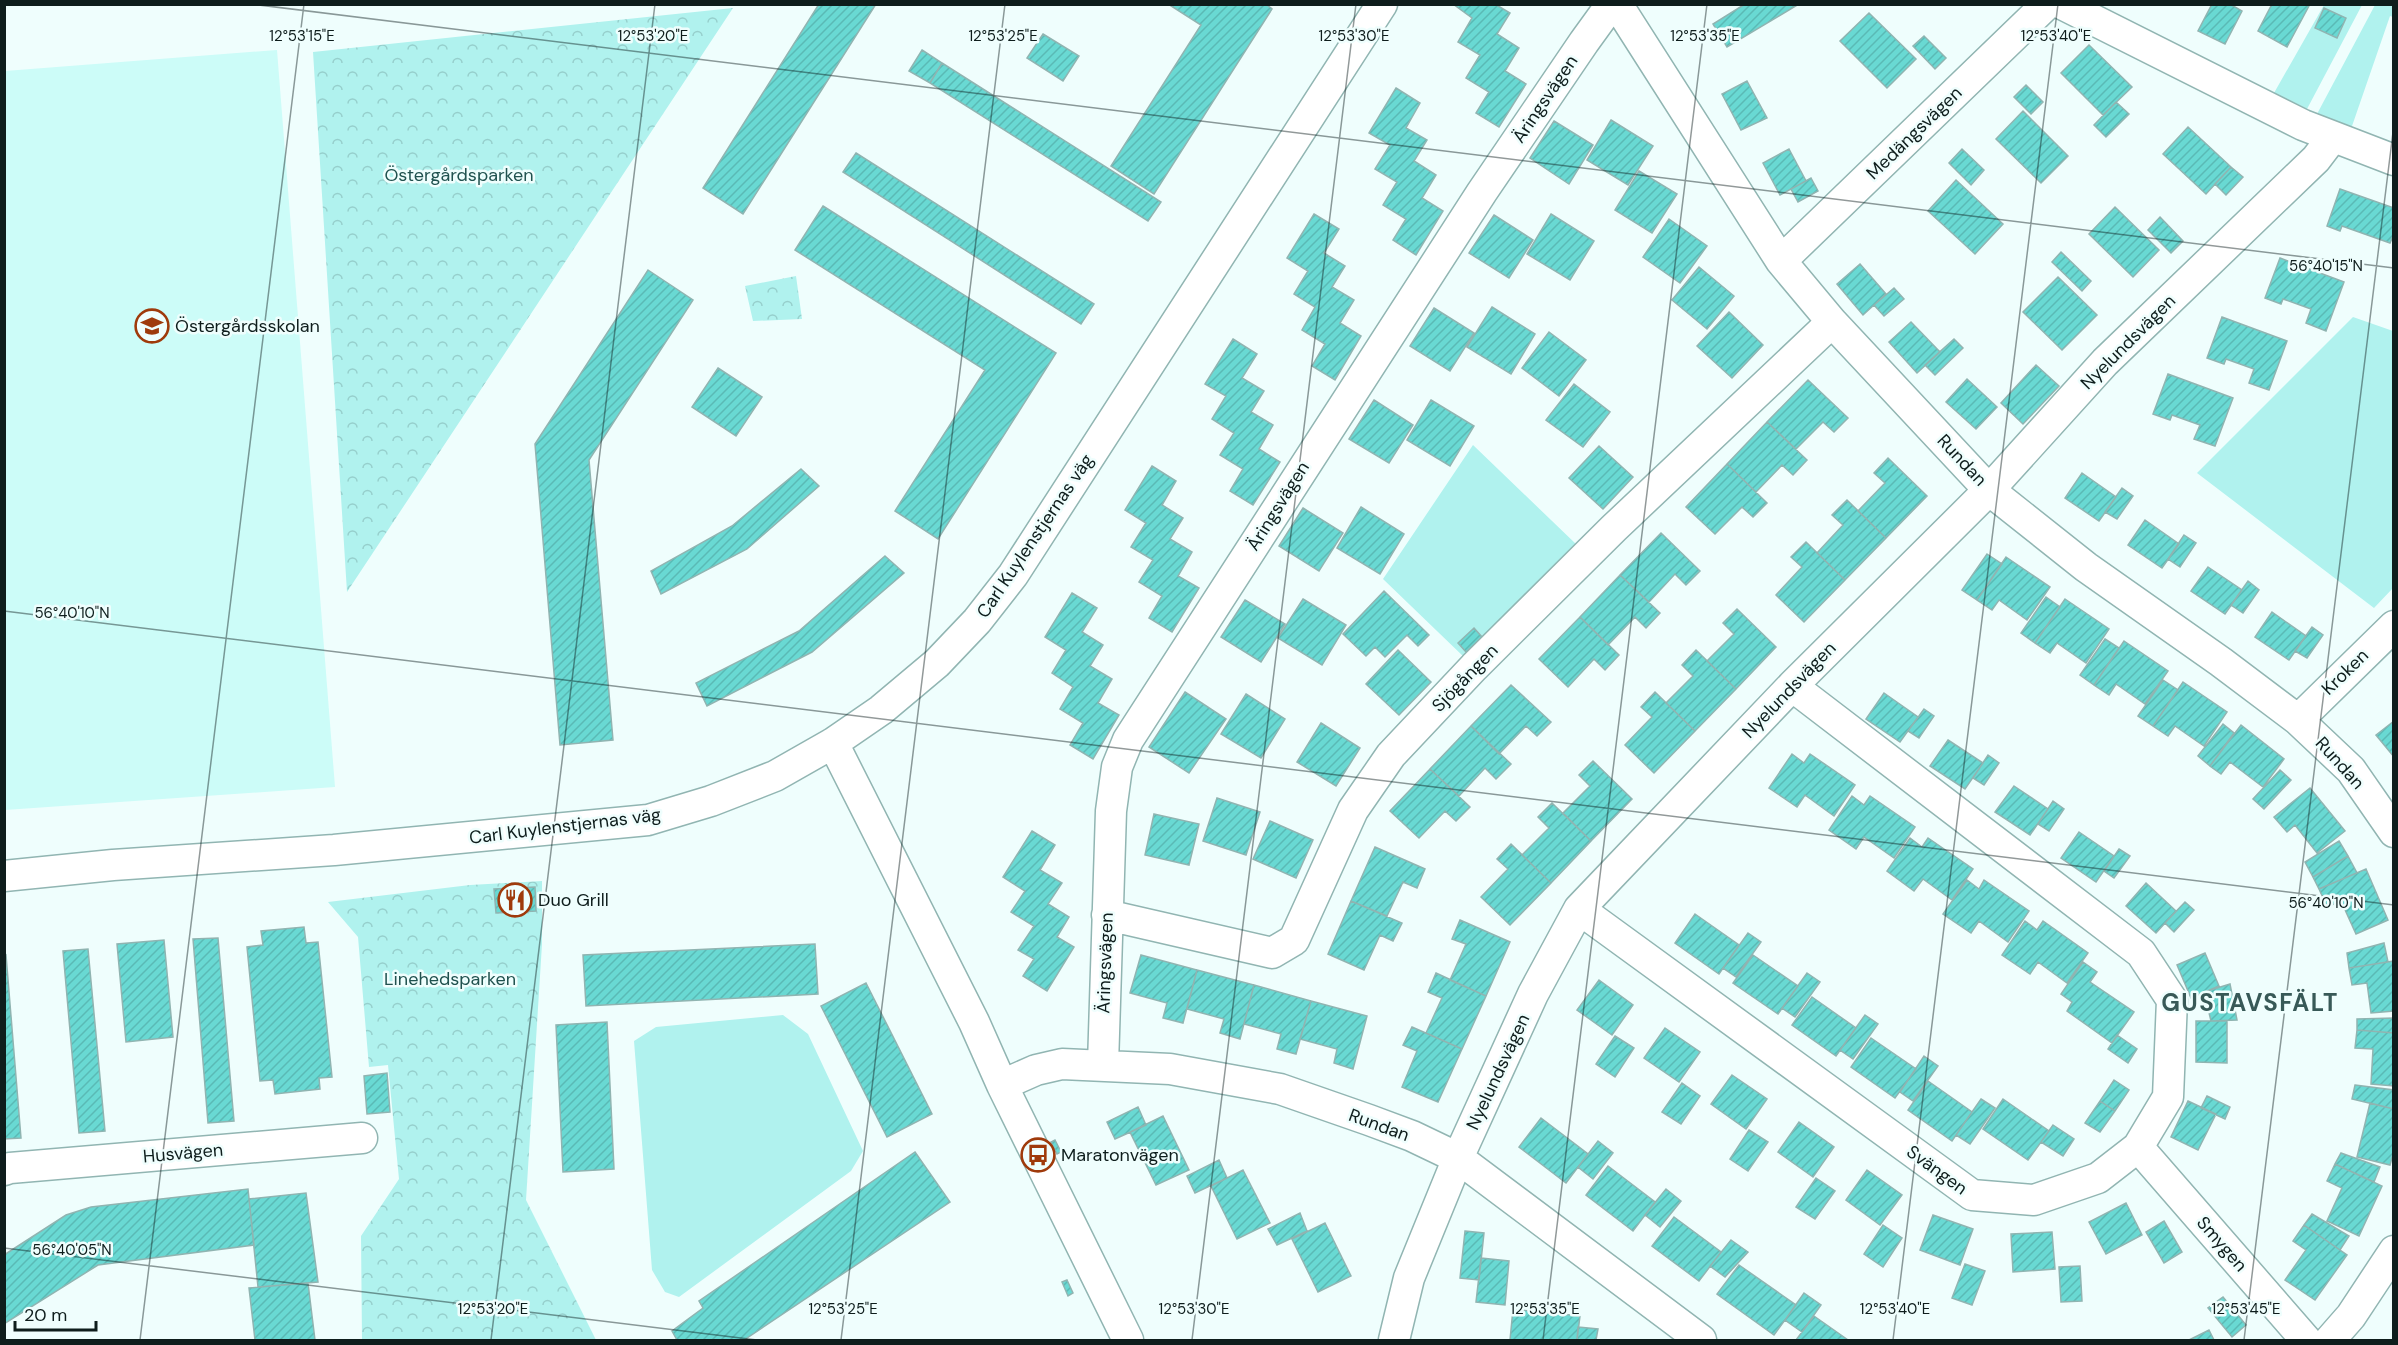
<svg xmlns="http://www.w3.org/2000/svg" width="2398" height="1345" font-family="'DM Sans',sans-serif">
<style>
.built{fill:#ccfcf8}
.grass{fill:#b0f2ee}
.park{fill:url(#park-crowns)}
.building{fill:url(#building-hatch);stroke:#90b4b1;stroke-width:1.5}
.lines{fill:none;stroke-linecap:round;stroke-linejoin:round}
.minor-casing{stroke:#91b5b2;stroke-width:33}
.minor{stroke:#fff;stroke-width:30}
.ticks{fill:none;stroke:#0e1d1c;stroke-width:1.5;stroke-opacity:0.45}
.labels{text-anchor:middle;stroke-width:5;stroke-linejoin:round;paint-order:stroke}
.street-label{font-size:18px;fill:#0e1d1c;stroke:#effefd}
.park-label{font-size:18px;fill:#20524f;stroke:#effefd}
.poi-label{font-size:18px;fill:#0e1d1c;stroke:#effefd;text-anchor:start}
.district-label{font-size:24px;font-weight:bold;letter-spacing:1.5px;fill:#385957;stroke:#effefd}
.ticks-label{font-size:15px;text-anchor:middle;fill:#0e1d1c;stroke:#effefd;stroke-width:5;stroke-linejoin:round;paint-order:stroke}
</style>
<defs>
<pattern id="park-crowns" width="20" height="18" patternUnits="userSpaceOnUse" patternTransform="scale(1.5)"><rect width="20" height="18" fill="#b0f2ee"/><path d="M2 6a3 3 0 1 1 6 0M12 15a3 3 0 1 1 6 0" fill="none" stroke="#96cfcc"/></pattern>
<pattern id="building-hatch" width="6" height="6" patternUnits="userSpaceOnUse" patternTransform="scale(1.5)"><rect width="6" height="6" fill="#69d9d3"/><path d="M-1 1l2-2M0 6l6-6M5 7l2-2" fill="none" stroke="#5abab5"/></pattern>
</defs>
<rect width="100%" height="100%" fill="#effefd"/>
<path class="built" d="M277 50 335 787 5 810V71Z"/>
<path class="grass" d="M2324 5H2362L2307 109 2274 93Z
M2375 5H2393V17L2390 16 2351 129 2317 114Z
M2353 317 2393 331V588L2374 608 2197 473Z
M1473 445 1577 545 1465 658 1383 579Z
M783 1015 808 1034 863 1151 851 1171 679 1297 665 1292 652 1270 634 1041 656 1027Z"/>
<path class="park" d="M733 8 347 592 313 52Z
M796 276 802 319 753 321 745 286Z
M542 881V944L526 1200 596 1340H362L361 1236 399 1179 388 1065 369 1067 358 937 328 902 470 885Z"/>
<path class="building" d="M819 4H876L743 214 703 188Z
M1168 4H1266L1272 9 1154 194 1111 166 1201 25Z
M1453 4H1495L1510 13 1497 34 1519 48 1505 71 1526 84 1499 127 1476 113 1489 92 1466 78 1480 55 1458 42 1472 18Z
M1745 4H1799L1727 47 1713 24Z
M2212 4H2230L2242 11 2225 44 2198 31Z
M2272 4H2310L2287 47 2258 31Z
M2324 8 2346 18 2337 38 2315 28Z
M1869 13 1916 59 1887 88 1840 41Z
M1043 34 1079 56 1063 81 1027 58Z
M1924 36 1946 58 1935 69 1913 46Z
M2089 45 2132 87 2103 115 2061 73Z
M922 50 942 63 930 83 909 71Z
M942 63 1161 202 1148 221 930 83Z
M1747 81 1767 118 1741 130 1722 94Z
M2026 85 2043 102 2031 114 2014 97Z
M1396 88 1420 103 1406 128 1427 140 1414 161 1436 175 1422 198 1443 211 1416 255 1393 240 1406 219 1383 205 1397 182 1375 169 1390 145 1369 133Z
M2116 102 2129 114 2106 137 2094 125Z
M2023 111 2068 156 2041 183 1996 139Z
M1611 120 1653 146 1628 185 1587 160Z
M1554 121 1593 145 1569 184 1530 158Z
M2188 127 2231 167 2206 194 2163 154Z
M1789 149 1806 181 1780 195 1763 163Z
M1962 149 1984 170 1971 185 1949 163Z
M856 153 1094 304 1081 324 843 172Z
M2231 167 2243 177 2226 195 2215 184Z
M1639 171 1677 194 1652 233 1615 210Z
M1811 178 1818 191 1798 202 1791 189Z
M1956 180 2003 224 1975 254 1928 211Z
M2340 189 2394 208V234L2390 243 2342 226 2340 231 2327 226Z
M823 206 1056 353 938 539 895 511 985 370 795 250Z
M2115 207 2159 250 2133 277 2089 234Z
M1314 214 1339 229 1324 253 1345 266 1332 287 1354 300 1340 323 1361 336 1335 380 1312 366 1325 344 1302 330 1315 307 1294 294 1308 271 1287 258Z
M1551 214 1594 241 1570 280 1527 254Z
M1494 215 1533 240 1509 278 1469 253Z
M2160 217 2183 241 2171 253 2148 230Z
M1669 219 1707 246 1680 283 1643 257Z
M2061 252 2091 281 2082 291 2052 262Z
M2280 258 2344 282 2326 331 2306 323 2311 309 2283 299 2281 304 2265 298Z
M1860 264 1886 294 1863 315 1837 284Z
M1699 267 1734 296 1707 329 1672 300Z
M648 270 693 300 589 460 613 740 560 745 535 444Z
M2058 277 2097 315 2062 350 2023 312Z
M1894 288 1904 299 1884 316 1874 305Z
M1492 307 1535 334 1511 374 1467 347Z
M1434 308 1474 333 1450 371 1410 346Z
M1729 312 1763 345 1732 378 1697 346Z
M2222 317 2287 341 2269 390 2249 383 2254 369 2226 359 2224 364 2207 358Z
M1911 322 1940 352 1917 373 1889 342Z
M1549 332 1586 360 1559 396 1522 368Z
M1233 339 1257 354 1242 378 1264 391 1251 412 1273 425 1259 449 1280 462 1253 505 1230 491 1243 469 1220 455 1234 433 1212 419 1226 396 1205 384Z
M1954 339 1963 348 1935 375 1925 365Z
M2036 365 2059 386 2023 424 2001 403Z
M718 368 762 397 736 436 692 407Z
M2168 374 2233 398 2215 446 2194 439 2200 425 2172 415 2170 420 2153 414Z
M1967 379 1997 407 1976 429 1946 402Z
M1808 380 1848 418 1834 432 1823 422 1796 449 1767 422Z
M1574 384 1610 412 1583 447 1546 420Z
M1374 400 1413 425 1389 463 1349 439Z
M1431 400 1474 426 1450 466 1407 440Z
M1767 422 1807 460 1793 475 1782 465 1756 492 1727 464Z
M1599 446 1633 477 1603 509 1569 478Z
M1888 458 1927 496 1886 538 1858 511 1885 483 1874 473Z
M1727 464 1767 503 1753 517 1742 507 1715 534 1686 507Z
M1152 466 1176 481 1162 505 1183 518 1170 539 1192 552 1178 576 1199 588 1172 632 1149 618 1162 596 1139 582 1153 560 1131 547 1146 523 1125 510Z
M801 469 819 486 747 549 661 594 651 571 732 526Z
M2082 473 2116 497 2099 521 2065 498Z
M2122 488 2133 496 2117 519 2105 512Z
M1847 500 1886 538 1845 580 1817 553 1843 525 1832 515Z
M1361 507 1404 534 1380 574 1337 548Z
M1303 508 1343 533 1319 571 1279 546Z
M2145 520 2179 544 2162 568 2128 545Z
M1661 533 1700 571 1686 585 1675 574 1649 602 1620 575Z
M2184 535 2196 543 2180 567 2168 559Z
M1806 542 1845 580 1804 622 1776 595 1802 567 1791 557Z
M1987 554 2002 564 1977 600 1962 590Z
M885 556 904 573 812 652 707 706 696 683 799 631Z
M2006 557 2050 587 2027 620 1999 600 1992 610 1977 600Z
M2208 567 2242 590 2225 614 2191 591Z
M1620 575 1660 613 1646 628 1635 617 1608 645 1580 617Z
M2248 581 2259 590 2243 613 2231 605Z
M1384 591 1429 635 1418 646 1407 635 1385 657 1375 647 1366 656 1343 634Z
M1072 593 1097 608 1082 632 1103 645 1090 666 1112 679 1098 703 1119 715 1093 759 1070 745 1083 723 1060 709 1073 687 1052 673 1066 650 1045 637Z
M2046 597 2060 607 2035 643 2021 633Z
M1303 599 1346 625 1322 665 1278 638Z
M2065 599 2109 629 2086 663 2057 643 2050 653 2035 643Z
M1245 600 1285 624 1261 662 1221 637Z
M1737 609 1776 647 1736 689 1707 661 1734 634 1723 623Z
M2272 612 2306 636 2289 660 2255 637Z
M1580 617 1619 655 1605 670 1594 659 1568 687 1539 659Z
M2312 627 2323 635 2307 658 2295 651Z
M1474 628 1482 637 1466 652 1458 643Z
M2105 639 2119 648 2094 685 2080 675Z
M2124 641 2168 671 2145 704 2116 684 2109 695 2094 685Z
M1398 650 1431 682 1399 715 1366 684Z
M1696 650 1736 689 1695 731 1666 703 1693 676 1682 665Z
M2163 680 2178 690 2153 726 2138 716Z
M2183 682 2227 712 2204 746 2175 726 2168 736 2153 726Z
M1511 685 1551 722 1537 736 1526 726 1499 754 1471 726Z
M1185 692 1226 719 1189 773 1149 747Z
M1655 692 1695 731 1654 773 1625 745 1652 717 1641 707Z
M1884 693 1918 717 1900 742 1866 719Z
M1246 694 1285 719 1261 758 1221 734Z
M1924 709 1934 716 1919 738 1908 731Z
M2394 721V757L2376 735Z
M1321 723 1360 748 1336 786 1297 762Z
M2223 724 2234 733 2210 766 2198 756Z
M2241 725 2284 759 2263 787 2230 762 2221 774 2210 766Z
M1471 726 1511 764 1496 779 1485 768 1459 796 1430 769Z
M1948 740 1983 763 1965 789 1930 766Z
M1792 754 1804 763 1810 754 1855 785 1834 816 1805 795 1797 807 1769 788Z
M1988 755 1999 763 1984 785 1973 778Z
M1593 761 1632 799 1591 841 1563 813 1590 786 1579 775Z
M1430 769 1470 807 1456 821 1445 811 1419 838 1390 811Z
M2280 770 2291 780 2264 809 2253 799Z
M2014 786 2048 809 2030 835 1995 812Z
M2310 788 2345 831 2317 853 2295 825 2287 832 2274 817Z
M1852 796 1864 805 1870 796 1915 827 1894 858 1864 837 1856 849 1829 830Z
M1217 798 1260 812 1246 855 1203 841Z
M2053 801 2064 809 2049 831 2038 824Z
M1552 803 1591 841 1551 883 1522 855 1549 828 1538 817Z
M1154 814 1199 824 1189 865 1145 855Z
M1270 821 1313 840 1296 878 1253 859Z
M1032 831 1055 845 1040 870 1062 883 1048 904 1069 917 1057 937 1074 947 1047 991 1023 976 1034 959 1018 950 1034 926 1011 912 1025 891 1003 877Z
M2079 832 2114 856 2096 882 2061 858Z
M1910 838 1922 847 1928 838 1973 869 1952 900 1923 879 1914 891 1887 871Z
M2339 841 2348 856 2313 877 2305 862Z
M1511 844 1551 883 1510 925 1481 897 1508 869 1497 859Z
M1375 847 1425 869 1417 888 1403 882 1387 916 1351 901Z
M2119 849 2130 856 2114 878 2104 871Z
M2348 856 2357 873 2319 889 2313 877Z
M2366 869 2388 920 2356 934 2341 901 2327 907 2319 889Z
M1967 880 1979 889 1984 880 2029 911 2008 942 1979 921 1971 933 1943 914Z
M2146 883 2176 911 2156 933 2126 906Z
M535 887 536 911 496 913 494 889Z
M1351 901 1402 923 1393 941 1380 935 1364 970 1328 954Z
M2185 902 2194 910 2174 932 2165 923Z
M1695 914 1739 945 1719 974 1675 943Z
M1460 920 1510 942 1486 996 1450 980 1466 944 1452 939Z
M2025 921 2037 930 2043 921 2088 953 2067 983 2038 962 2030 974 2002 955Z
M304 927 306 943 318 942 332 1077 319 1078 320 1089 275 1094 273 1080 260 1081 247 947 263 945 261 931Z
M1748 933 1761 942 1736 977 1723 968Z
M218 938 234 1121 208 1123 193 939Z
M164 940 173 1037 126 1042 117 944Z
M2384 943 2388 962 2349 968 2347 953Z
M815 944 818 994 586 1006 583 955Z
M88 949 105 1131 79 1133 63 951Z
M2205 953 2219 986 2191 998 2177 965Z
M6 955 21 1138 4 1139V956Z
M1141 955 1197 970 1183 1023 1163 1018 1167 1003 1130 993Z
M1753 955 1798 986 1778 1014 1733 983Z
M2394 961V1011L2371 1013 2367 983 2352 985 2349 968Z
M2083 962 2097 972 2090 982 2134 1012 2112 1043 2067 1011 2072 1002 2061 994Z
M1197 970 1254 985 1240 1039 1220 1033 1224 1019 1187 1009Z
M1436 973 1486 996 1462 1049 1426 1033 1442 998 1428 992Z
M1807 973 1820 982 1795 1017 1782 1008Z
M1599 980 1633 1005 1612 1035 1577 1010Z
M866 983 932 1114 887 1137 821 1006Z
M2230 984 2237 1020 2211 1021 2204 992Z
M1254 985 1311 1001 1296 1054 1277 1049 1281 1034 1244 1024Z
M1812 997 1856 1028 1836 1056 1792 1025Z
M1311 1001 1367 1016 1353 1069 1334 1063 1337 1049 1300 1039Z
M1865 1015 1878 1024 1853 1059 1840 1050Z
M2394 1018V1033L2357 1030V1019Z
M2196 1021H2227V1063L2196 1062Z
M607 1022 614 1169 563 1172 556 1025Z
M1412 1027 1462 1049 1438 1102 1402 1087 1417 1051 1403 1045Z
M1665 1028 1700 1052 1679 1082 1644 1058Z
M2357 1030 2394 1033V1086L2371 1084 2373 1049 2355 1048Z
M2117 1035 2137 1049 2128 1063 2108 1049Z
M1615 1036 1634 1048 1615 1077 1596 1064Z
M1871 1038 1916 1069 1895 1098 1851 1067Z
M1924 1056 1938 1066 1913 1101 1900 1092Z
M387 1073 390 1112 367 1114 364 1076Z
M1732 1075 1767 1099 1746 1129 1711 1104Z
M2114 1080 2129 1090 2115 1111 2100 1101Z
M1928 1081 1972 1112 1952 1141 1908 1110Z
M1682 1083 1700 1096 1681 1124 1662 1112Z
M2355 1085 2394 1090V1109L2352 1099Z
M2207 1096 2230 1107 2225 1119 2201 1108Z
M1981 1099 1995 1108 1970 1144 1956 1135Z
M2003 1099 2049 1131 2028 1160 1983 1129Z
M2100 1101 2115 1111 2100 1132 2085 1123Z
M2188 1101 2216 1114 2198 1150 2171 1137Z
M2370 1103 2394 1109V1151L2390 1165 2357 1157Z
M1138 1107 1146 1125 1115 1139 1107 1122Z
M1163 1116 1189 1170 1156 1185 1130 1132Z
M1541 1118 1588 1154 1566 1183 1519 1147Z
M1799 1122 1834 1147 1813 1177 1778 1152Z
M2053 1125 2074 1139 2063 1156 2041 1142Z
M1749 1130 1768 1142 1748 1171 1730 1159Z
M1055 1140 1061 1152 1057 1154 1051 1142Z
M1598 1141 1613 1153 1593 1179 1578 1167Z
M915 1152 950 1202 744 1340H677L672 1331 703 1308 699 1301Z
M2341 1153 2380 1167 2374 1182 2335 1164Z
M1219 1160 1227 1178 1195 1193 1187 1176Z
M2335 1164 2382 1186 2359 1236 2327 1221 2342 1188 2327 1181Z
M1608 1166 1655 1202 1633 1231 1586 1195Z
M1243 1170 1270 1223 1237 1239 1211 1186Z
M1867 1170 1902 1195 1880 1225 1846 1200Z
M1816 1178 1835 1191 1815 1219 1796 1207Z
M248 1189 254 1245 98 1265 4 1324V1255L66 1215 91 1207Z
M1666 1189 1681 1201 1660 1227 1645 1215Z
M306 1193 318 1282 258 1287 249 1199Z
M2126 1203 2142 1235 2106 1254 2089 1222Z
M1300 1213 1307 1231 1277 1245 1268 1229Z
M2312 1214 2349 1236 2340 1250 2304 1225Z
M1933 1215 1973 1229 1960 1265 1920 1250Z
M1674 1217 1721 1252 1699 1281 1652 1246Z
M2164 1221 2182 1252 2164 1263 2146 1232Z
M1325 1223 1351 1276 1318 1292 1292 1239Z
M1883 1225 1902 1238 1883 1267 1864 1254Z
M2304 1225 2347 1255 2315 1300 2285 1280 2306 1250 2293 1241Z
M1465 1231 1484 1233 1479 1280 1460 1278Z
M2052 1232 2055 1269 2013 1272 2011 1234Z
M1731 1240 1748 1252 1725 1277 1710 1266Z
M1481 1258 1509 1261 1505 1305 1476 1302Z
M1965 1264 1985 1271 1972 1305 1952 1298Z
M1739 1265 1796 1305 1774 1335 1717 1294Z
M2080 1266 2082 1301 2061 1302 2059 1267Z
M1067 1280 1073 1293 1068 1296 1062 1282Z
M308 1283 315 1340H255L249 1288Z
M1804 1293 1821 1305 1802 1332 1785 1320Z
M2223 1297 2246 1325 2232 1337 2208 1308Z
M1513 1309 1580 1316 1577 1340H1510Z
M1814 1316 1848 1340H1796Z
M1578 1327 1598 1329 1596 1340H1577Z
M2209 1330 2214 1340H2189Z"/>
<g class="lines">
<defs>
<path id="minor" d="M1617 4 1781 261 1832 322 1989 490 2086 567 2221 662 2298 720 2351 770 2394 832
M2062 4 2303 125 2394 160
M1781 261 2047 4
M2298 720 2394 626
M833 743 974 1022 1002 1085 1128 1340
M4 876 113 865 334 850 648 820 711 801 775 776 833 743 881 710 937 663 977 621 1013 575 1382 4
M1579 909 1972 1195 2034 1200 2098 1178 2138 1147 2168 1097 2172 1000 2141 953 1792 686
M1107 915 1272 953 1294 940 1353 810 1391 755 1474 667 1614 528 1832 322
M1103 1065 1111 811 1117 767 1128 740 1482 192 1584 42 1605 13 1617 5
M1002 1085 1036 1070 1062 1064 1170 1069 1280 1089 1369 1120 1412 1136 1458 1158 1701 1340
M2138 1147 2306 1340
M4 1170 10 1168 362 1138
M1394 1340 1409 1278 1458 1158 1533 994 1579 909 1792 686 1989 490 2105 362 2316 159 2332 138
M2330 1340 2351 1316 2394 1251"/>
</defs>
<use href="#minor" class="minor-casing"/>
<use href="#minor" class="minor"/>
</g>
<path class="ticks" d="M251 4 2394 268M4 611 2394 905M4 1248 757 1340M140 1340 304 4M491 1340 655 4M841 1340 1005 4M1192 1340 1356 4M1543 1340 1707 4M1893 1340 2058 4M2244 1340 2394 124"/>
<defs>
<symbol id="school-ring" viewBox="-11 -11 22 22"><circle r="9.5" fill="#effefd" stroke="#9f3a0b" stroke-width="1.5"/><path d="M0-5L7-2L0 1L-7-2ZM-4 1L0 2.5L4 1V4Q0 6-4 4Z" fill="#9f3a0b"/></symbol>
<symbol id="restaurant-ring" viewBox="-11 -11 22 22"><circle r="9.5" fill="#effefd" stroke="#9f3a0b" stroke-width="1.5"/><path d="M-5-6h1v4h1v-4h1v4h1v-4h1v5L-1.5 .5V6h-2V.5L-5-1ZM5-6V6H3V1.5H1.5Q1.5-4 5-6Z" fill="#9f3a0b"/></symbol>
<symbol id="bus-ring" viewBox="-11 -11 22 22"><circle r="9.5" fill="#effefd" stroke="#9f3a0b" stroke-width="1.5"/><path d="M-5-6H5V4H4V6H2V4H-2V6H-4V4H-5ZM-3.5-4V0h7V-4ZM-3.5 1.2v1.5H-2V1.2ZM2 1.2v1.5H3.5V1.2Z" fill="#9f3a0b"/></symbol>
</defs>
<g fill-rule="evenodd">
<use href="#school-ring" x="133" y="307" width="38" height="38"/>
<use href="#restaurant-ring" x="496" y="881" width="38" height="38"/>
<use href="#bus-ring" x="1019" y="1136" width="38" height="38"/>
</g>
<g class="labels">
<g class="street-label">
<text transform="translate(1545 99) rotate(-56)" y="6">Äringsvägen</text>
<text transform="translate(1914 133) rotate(-44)" y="6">Medängsvägen</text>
<text transform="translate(2128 342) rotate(-45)" y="6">Nyelundsvägen</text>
<text transform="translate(1962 460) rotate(47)" y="6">Rundan</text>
<text transform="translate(1278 506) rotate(-58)" y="6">Äringsvägen</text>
<text transform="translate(1035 536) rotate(-56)" y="6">Carl Kuylenstjernas väg</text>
<text transform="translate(2345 672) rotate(-44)" y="6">Kroken</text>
<text transform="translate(1465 678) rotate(-46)" y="6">Sjögången</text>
<text transform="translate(1789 690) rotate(-46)" y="6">Nyelundsvägen</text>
<text transform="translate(2340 763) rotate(48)" y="6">Rundan</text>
<text transform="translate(565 826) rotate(-7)" y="6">Carl Kuylenstjernas väg</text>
<text transform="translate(1105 963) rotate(-88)" y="6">Äringsvägen</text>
<text transform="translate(1498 1072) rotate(-65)" y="6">Nyelundsvägen</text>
<text transform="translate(1379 1125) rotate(20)" y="6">Rundan</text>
<text transform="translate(183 1153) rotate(-5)" y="6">Husvägen</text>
<text transform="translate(1937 1170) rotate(36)" y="6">Svängen</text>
<text transform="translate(2222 1244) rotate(49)" y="6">Smygen</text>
</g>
<g class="park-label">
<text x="459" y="181">Östergårdsparken</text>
<text x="450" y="985">Linehedsparken</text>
</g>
<g class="poi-label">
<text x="175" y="332">Östergårdsskolan</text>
<text x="538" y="906">Duo Grill</text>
<text x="1061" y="1161">Maratonvägen</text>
</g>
<g class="district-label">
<text x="2250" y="1011">GUSTAVSFÄLT</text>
</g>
</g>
<g class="ticks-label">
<text x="302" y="41">12°53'15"E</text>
<text x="653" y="41">12°53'20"E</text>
<text x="1003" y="41">12°53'25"E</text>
<text x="1354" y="41">12°53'30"E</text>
<text x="1705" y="41">12°53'35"E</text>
<text x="2056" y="41">12°53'40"E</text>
<text x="2326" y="271">56°40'15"N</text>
<text x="72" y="618">56°40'10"N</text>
<text x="2326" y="908">56°40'10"N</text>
<text x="72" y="1255">56°40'05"N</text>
<text x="493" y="1314">12°53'20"E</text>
<text x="843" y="1314">12°53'25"E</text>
<text x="1194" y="1314">12°53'30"E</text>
<text x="1545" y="1314">12°53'35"E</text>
<text x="1895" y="1314">12°53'40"E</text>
<text x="2246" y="1314">12°53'45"E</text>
</g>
<rect width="2398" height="1345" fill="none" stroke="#0e1d1c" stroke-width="12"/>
<path d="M15 1321v9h81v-9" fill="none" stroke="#0e1d1c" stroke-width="3"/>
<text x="24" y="1321" font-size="18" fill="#0e1d1c" stroke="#effefd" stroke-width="4.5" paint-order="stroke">20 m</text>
</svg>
